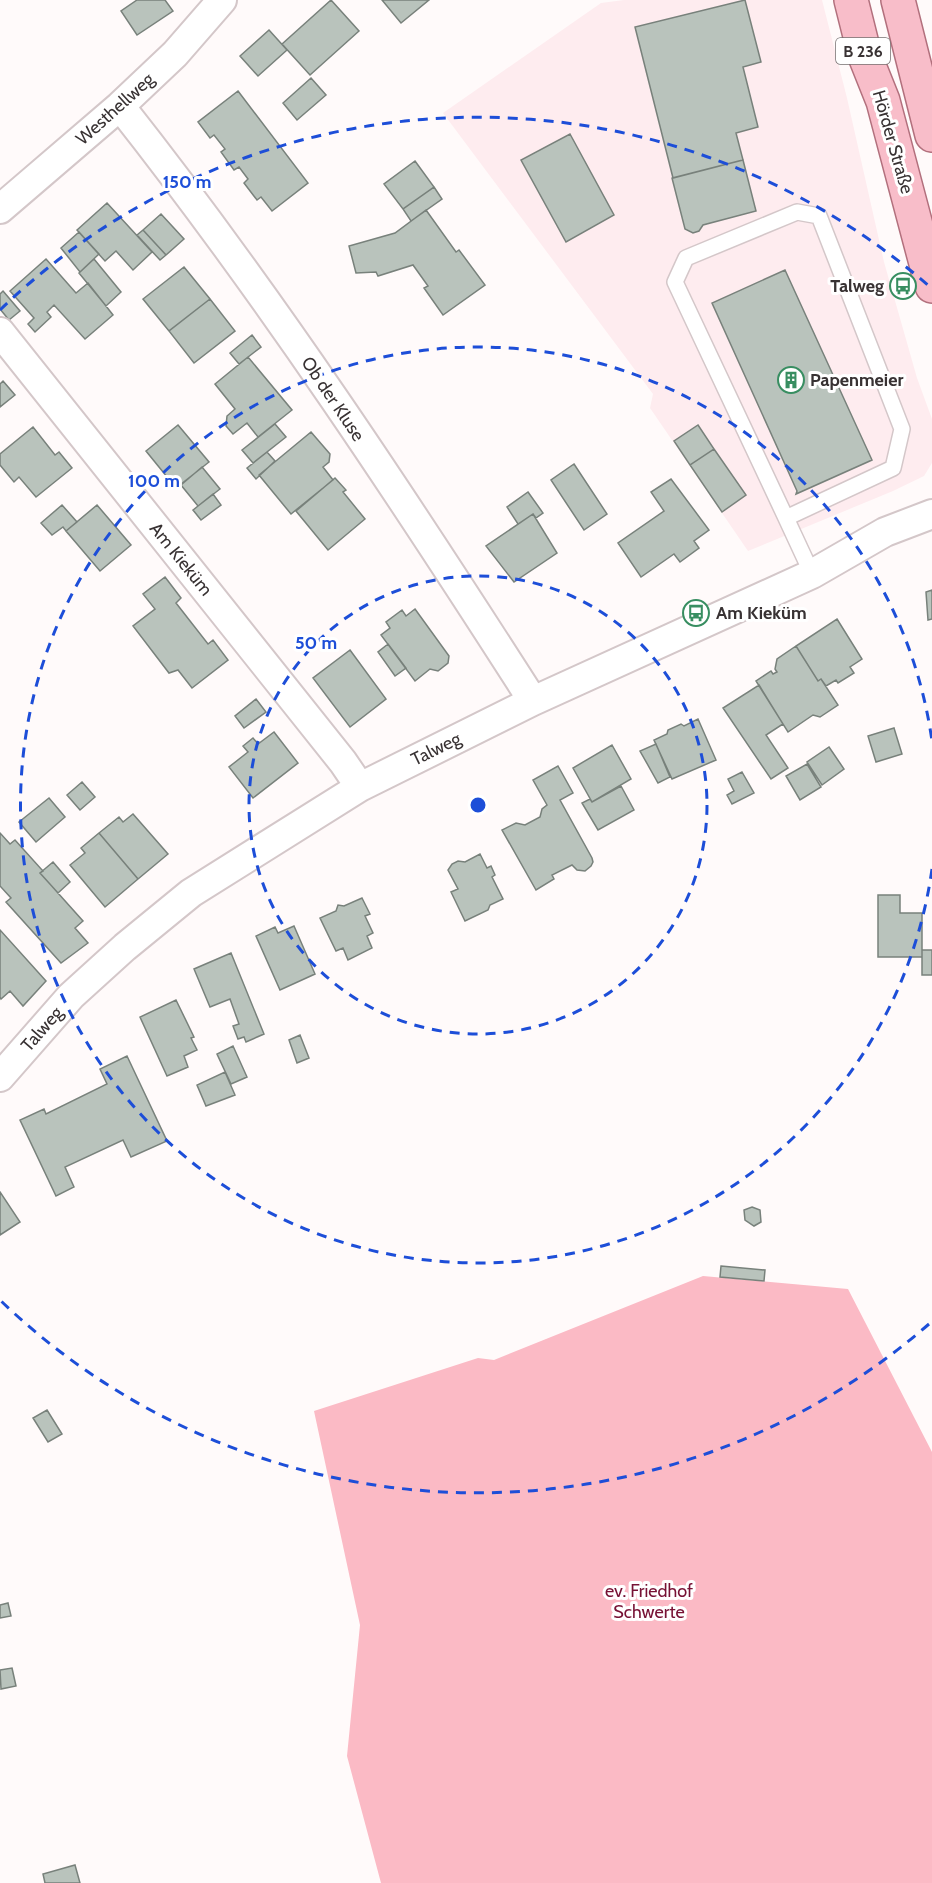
<svg xmlns="http://www.w3.org/2000/svg" width="932" height="1883" font-family="Cabin,sans-serif">
<style>
.built{fill:#feecef}
.green{fill:#fbbac5}
.building{fill:#b9c3bc;stroke:#78817b;stroke-width:1.5}
.lines{fill:none;stroke-linecap:round;stroke-linejoin:round}
.lane-casing{stroke:#d4c7c9;stroke-width:18}
.street-casing{stroke:#d4c7c9;stroke-width:32}
.primary-casing{stroke:#b2707d;stroke-width:36}
.lane{stroke:#fff;stroke-width:15}
.street{stroke:#fff;stroke-width:28}
.primary{stroke:#f8bdc9;stroke-width:33}
.ring{fill:none;stroke:#1d4ed8;stroke-width:3;stroke-dasharray:10 8}
.labels{text-anchor:middle;stroke-width:6;stroke-linejoin:round;paint-order:stroke}
.shield{fill:#fff;stroke:#747070;stroke-width:1.5}
.shield-label{font-size:16px;font-weight:bold;fill:#383233}
.street-label{font-size:18px;fill:#383233;stroke:#fff}
.poi-label{font-size:18px;font-weight:bold;fill:#383233;stroke:#fff;text-anchor:start}
.park-label{font-size:18px;fill:#771235;stroke:#fff}
.centre{fill:#1d4ed8;stroke:#fff;stroke-width:3}
.ring-label{font-size:18px;text-anchor:middle;font-weight:bold;fill:#1d4ed8;stroke:#fff;stroke-width:6;stroke-linejoin:round;paint-order:stroke}
</style>
<rect width="100%" height="100%" fill="#fffafa"/>
<path class="built" d="M624 0H822L847 98 884 262 917 378 932 419V463L924 476 893 491 748 551 650 408 653 394 443 113 601 3Z"/>
<path class="green" d="M703 1276 848 1289 932 1452V1883H381L347 1756 360 1625 314 1411 478 1358 494 1360Z"/>
<path class="building" d="M137 0H165L173 11 137 35 121 11Z
M331 0 359 31 310 75 282 44Z
M382 0H429L401 23Z
M745 0 761 62 743 67 758 127 736 133 743 160 673 178 635 27Z
M269 30 287 50 258 76 240 56Z
M311 78 326 95 297 120 283 103Z
M238 91 308 183 272 211 261 197 257 200 244 183 248 179 239 167 234 170 221 152 225 149 214 135 210 138 198 122Z
M570 134 614 215 566 242 521 160Z
M743 160 756 211 703 225 699 231 693 233 685 229 672 178Z
M415 161 434 187 403 209 384 184Z
M434 187 442 199 411 221 403 209Z
M107 203 152 252 133 270 116 251 105 261 77 230Z
M426 210 456 252 459 250 485 285 443 315 424 288 428 286 413 265 378 276 376 272 356 273 349 246 395 233Z
M161 214 184 239 166 255 143 230Z
M143 230 166 255 160 260 137 235Z
M79 232 99 254 80 272 61 248Z
M46 259 76 293 88 283 113 315 85 339 54 305 47 312 51 317 35 332 28 324 34 318 10 291Z
M94 259 121 292 106 306 79 273Z
M184 267 210 299 169 331 143 299Z
M785 270 872 460 796 494 797 491 712 303Z
M3 291 20 311 9 320 0 309V294Z
M210 299 235 331 194 363 169 331Z
M252 335 261 347 239 364 230 353Z
M248 357 292 410 258 437 247 423 233 434 226 426 227 416 235 409 215 384Z
M3 381 15 395 0 407V384Z
M275 424 286 437 253 463 242 450Z
M178 425 209 462 176 488 146 451Z
M698 425 714 449 690 465 674 441Z
M33 427 55 455 59 452 72 468 36 497 19 477 14 482 0 465V454Z
M311 432 330 454 329 462 323 467 333 480 291 514 259 475Z
M714 449 746 495 722 512 690 465Z
M267 452 275 461 256 479 247 468Z
M574 464 607 514 584 530 551 480Z
M202 467 220 489 198 506 181 485Z
M335 478 346 490 343 492 365 519 328 550 296 511Z
M671 479 709 530 694 541 699 548 680 562 674 554 641 577 618 543 664 511 651 492Z
M528 492 543 513 536 518 533 514 518 524 507 507Z
M213 494 221 505 201 520 193 510Z
M62 505 77 522 66 531 63 527 52 535 41 523Z
M97 505 131 545 100 571 66 531Z
M533 514 557 553 514 582 486 546Z
M165 577 181 598 176 603 208 644 213 640 228 660 192 688 178 670 169 673 133 626 155 609 143 594Z
M932 590V619L928 620 926 592Z
M415 609 449 656 448 663 438 671 430 669 415 681 381 635 390 628 386 622 402 610 406 616Z
M837 619 862 659 850 667 854 673 838 683 836 680 826 686 821 679 818 681 796 646Z
M388 644 406 668 395 676 378 652Z
M796 646 818 681 821 679 838 705 820 717 813 715 788 732 756 681 771 671 773 674 777 672 775 669 777 659Z
M350 650 386 699 350 727 313 678Z
M759 685 783 724 766 735 788 768 771 779 723 708Z
M256 699 266 712 244 728 235 716Z
M698 719 716 760 672 779 654 740 667 734 668 730 681 724 684 726Z
M894 728 902 754 876 762 868 736Z
M274 732 298 763 253 798 229 767 248 752 243 746 253 738 258 744Z
M656 744 670 777 658 783 640 751Z
M612 745 631 779 592 802 573 768Z
M829 747 844 769 822 785 807 762Z
M807 764 821 787 800 800 786 776Z
M558 766 573 793 560 800 592 858 593 862 591 866 585 871 577 870 572 865 552 875 554 879 536 890 502 830 516 823 525 825 540 817 542 809 547 805 533 780Z
M742 772 754 793 732 804 727 795 734 791 728 779Z
M82 782 95 797 80 810 67 795Z
M621 786 634 810 598 830 582 803 590 799 592 802Z
M49 798 65 817 36 842 19 822Z
M133 814 168 854 138 879 99 833 119 817 123 822Z
M0 833 10 844 15 840 43 871 40 873 83 921 75 928 88 943 61 963 6 902 11 898 0 886Z
M99 833 138 879 105 907 70 865 85 853 81 848Z
M480 854 487 868 491 866 495 875 492 877 503 899 490 905 488 910 465 921 451 892 458 889 448 870 452 864 458 861 465 862Z
M53 862 70 882 58 893 40 873Z
M878 895H900V913H922V957H878Z
M362 898 370 914 365 916 373 933 367 936 372 948 348 960 343 948 336 951 320 918 336 911 338 905 344 906Z
M294 926 315 974 280 990 256 936 275 927 278 933Z
M0 930 46 981 23 1006 10 991 1 999 0 997Z
M922 950H932V975H922Z
M231 953 264 1034 246 1042 244 1037 238 1039 233 1026 239 1024 230 999 210 1007 194 969Z
M176 1000 194 1037 191 1038 197 1050 184 1056 188 1067 167 1076 140 1017Z
M300 1035 309 1058 297 1063 289 1040Z
M233 1046 247 1077 231 1084 217 1054Z
M127 1056 167 1141 131 1157 123 1140 65 1167 74 1187 56 1196 20 1120 44 1109 46 1114 107 1084 100 1069Z
M225 1072 235 1095 206 1106 197 1085Z
M0 1192 20 1222 0 1235Z
M752 1207 760 1210 761 1222 754 1226 745 1220 744 1210Z
M721 1266 765 1270 764 1281 720 1277Z
M47 1410 62 1434 48 1442 33 1418Z
M8 1603 11 1616 0 1618V1605Z
M12 1668 16 1686 1 1689 0 1670Z
M75 1865 80 1883H45L43 1874Z"/>
<g class="lines">
<defs>
<path id="lane" d="M786 518 893 468 902 429 819 216 797 212 686 258 675 282 786 518 812 574"/>
<path id="street" d="M120 106C270 296 403 498 533 701
M0 209 120 106 175 54 222 0
M0 332 343 762 360 787
M0 1077 71 996 125 947 191 893 360 787 533 701 812 574 885 532 932 514"/>
<path id="primary" d="M851 0 865 56 883 101 932 286
M898 0 932 135"/>
</defs>
<use href="#lane" class="lane-casing"/>
<use href="#street" class="street-casing"/>
<use href="#primary" class="primary-casing"/>
<use href="#lane" class="lane"/>
<use href="#street" class="street"/>
<use href="#primary" class="primary"/>
</g>
<g class="ring">
<circle cx="478" cy="805" r="229"/>
<path d="M932 869A458 458 0 1 1 932 741"/>
<path d="M929 1324A688 688 0 0 1 0 1300M0 310A688 688 0 0 1 929 286"/>
</g>
<defs>
<symbol id="bus-ring" viewBox="-11 -11 22 22"><circle r="9.5" fill="#fff" stroke="#388e61" stroke-width="1.5"/><path d="M-5-6H5V4H4V6H2V4H-2V6H-4V4H-5ZM-3.5-4V0h7V-4ZM-3.5 1.2v1.5H-2V1.2ZM2 1.2v1.5H3.5V1.2Z" fill="#388e61"/></symbol>
<symbol id="building-ring" viewBox="-11 -11 22 22"><circle r="9.5" fill="#fff" stroke="#388e61" stroke-width="1.5"/><path d="M-4-6H4V6H1V3H-1V6H-4ZM-2.5-4.3h1.7v1.8h-1.7ZM.8-4.3h1.7v1.8H.8ZM-2.5-1h1.7V.8h-1.7ZM.8-1h1.7V.8H.8Z" fill="#388e61"/></symbol>
</defs>
<g fill-rule="evenodd">
<use href="#bus-ring" x="888" y="271" width="30" height="30"/>
<use href="#building-ring" x="776" y="365" width="30" height="30"/>
<use href="#bus-ring" x="681" y="598" width="30" height="30"/>
</g>
<g class="labels">
<rect class="shield" x="836" y="38" width="54" height="26" rx="4.5"/>
<g class="shield-label">
<text x="863" y="57">B 236</text>
</g>
<g class="street-label">
<text transform="translate(115 109) rotate(-42)" y="6">Westhellweg</text>
<text transform="translate(893 142) rotate(74)" y="6">Hörder Straße</text>
<text transform="translate(333 399) rotate(56)" y="6">Ob der Kluse</text>
<text transform="translate(181 559) rotate(51)" y="6">Am Kieküm</text>
<text transform="translate(436 749) rotate(-26)" y="6">Talweg</text>
<text transform="translate(42 1029) rotate(-49)" y="6">Talweg</text>
</g>
<g class="poi-label">
<text x="884" y="292" text-anchor="end">Talweg</text>
<text x="810" y="386">Papenmeier</text>
<text x="716" y="619">Am Kieküm</text>
</g>
<g class="park-label">
<text x="649" y="1597">ev. Friedhof<tspan x="649" dy="21">Schwerte</tspan></text>
</g>
</g>
<circle cx="478" cy="805" r="9" class="centre"/>
<g class="ring-label">
<text x="187" y="188">150 m</text>
<text x="154" y="487">100 m</text>
<text x="316" y="649">50 m</text>
</g>
</svg>
